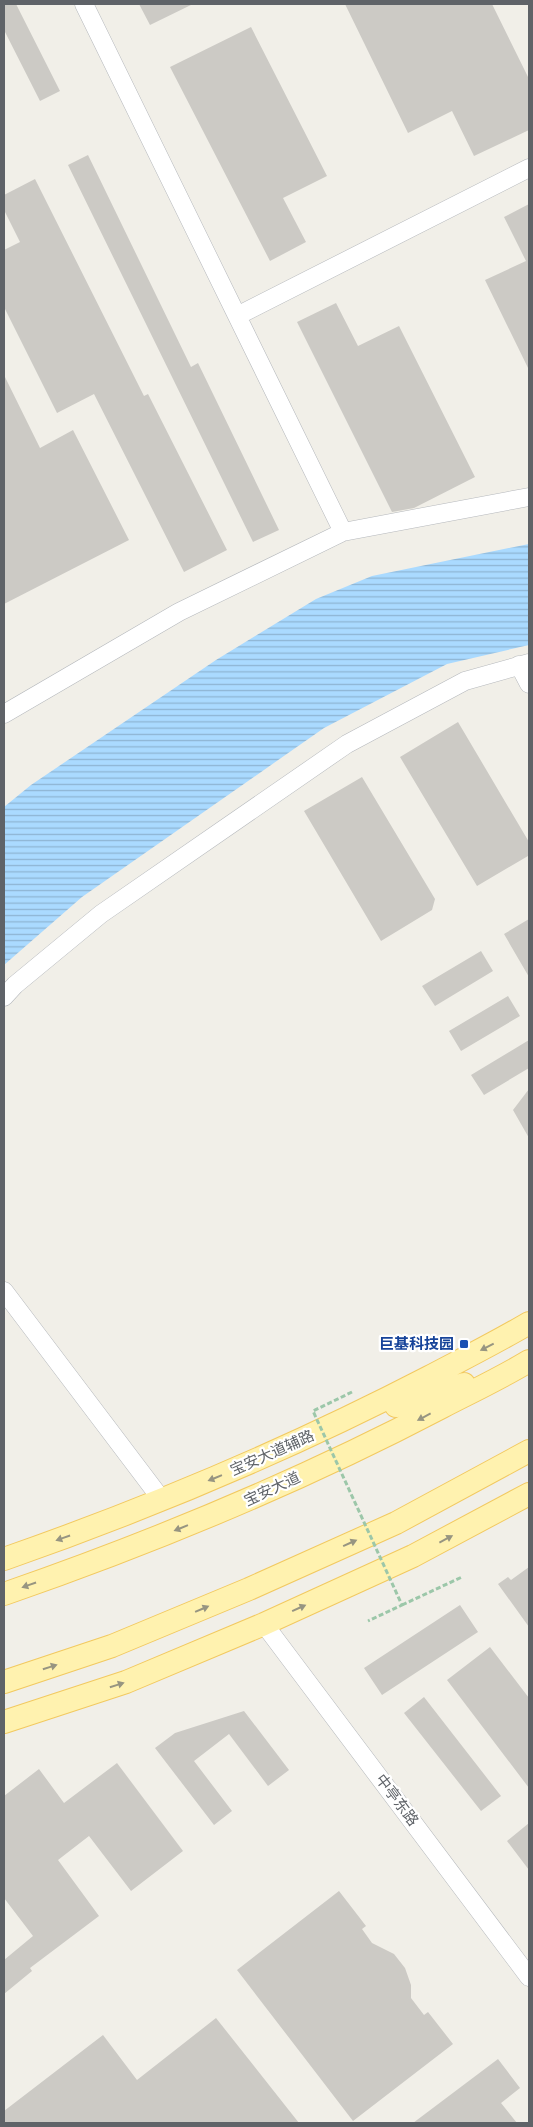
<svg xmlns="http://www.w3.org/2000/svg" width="533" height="2127" font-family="'Varela Round','Noto Sans SC',sans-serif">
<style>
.water{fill:url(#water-rules)}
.building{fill:#cccac5}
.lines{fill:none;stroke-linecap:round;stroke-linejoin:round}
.minor-casing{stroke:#b5b8bc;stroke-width:19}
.major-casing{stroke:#f2c960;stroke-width:24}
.path{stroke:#9cc7a9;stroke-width:3;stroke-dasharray:5 2.5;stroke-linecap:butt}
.minor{stroke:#fff;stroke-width:18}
.major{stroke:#fff2af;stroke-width:22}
.path-bridge{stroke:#9cc7a9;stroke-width:3;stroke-dasharray:5 2.5;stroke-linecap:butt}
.oneway{fill:#979581}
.transit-dot{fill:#1a4fb4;stroke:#fff;stroke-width:2}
.labels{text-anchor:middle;stroke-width:4.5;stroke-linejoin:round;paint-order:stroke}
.transit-label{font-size:15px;font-weight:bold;fill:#164399;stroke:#fff;text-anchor:end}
.street-label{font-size:15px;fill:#5f6368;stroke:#fff}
</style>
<defs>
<pattern id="water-rules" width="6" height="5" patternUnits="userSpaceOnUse" patternTransform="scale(1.25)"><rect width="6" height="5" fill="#aadaff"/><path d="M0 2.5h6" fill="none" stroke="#8eb4d2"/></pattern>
</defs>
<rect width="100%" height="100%" fill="#f1efe8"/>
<path class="water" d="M529 544V645L447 664 324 728 82 897 4 965V807L31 785 216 660 316 599 372 576Z"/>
<path class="building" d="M4 4H16L60 91 40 101 4 30Z
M139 4H193L150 25Z
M345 4H492L529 79V130L474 156 452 111 408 133Z
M251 27 327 176 283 198 306 242 270 261 170 67Z
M88 155 191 367 198 363 279 530 253 542 68 165Z
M35 179 144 396 148 394 227 550 184 572 94 394 57 413 4 307V250L20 242 4 210V195Z
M529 204V370L485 280 526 261 504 217Z
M336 303 358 346 399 326 475 477 414 508 392 512 297 322Z
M4 375 40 448 73 430 129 540 4 604Z
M458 722 529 842 528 856 477 886 400 757Z
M362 777 435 899 432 910 381 941 304 811Z
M529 919V977L504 934Z
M481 951 493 971 435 1006 422 986Z
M508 996 520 1016 461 1051 449 1031Z
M529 1040V1068L484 1095 471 1075Z
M529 1089V1138L513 1110Z
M529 1567V1627L498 1584 508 1577 511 1580Z
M460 1605 478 1632 382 1695 364 1668Z
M490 1647 529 1698V1788L447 1680Z
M424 1697 501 1796 481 1811 404 1713Z
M244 1711 289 1770 268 1786 229 1734 194 1761 232 1811 214 1825 155 1748 175 1733Z
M117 1763 183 1851 131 1891 89 1836 58 1860 99 1916 30 1968 32 1971 4 1994V1960L33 1936 4 1898V1796L39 1769 64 1803Z
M529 1823V1870L507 1841Z
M339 1891 366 1926 362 1929 372 1943 394 1954 405 1968 411 1985V1998L424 2015 428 2012 453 2044 353 2121 237 1970Z
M216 2018 299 2123H4V2111L103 2035 137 2080Z
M498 2059 520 2088 501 2103 517 2123H413Z"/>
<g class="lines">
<defs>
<path id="minor" d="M84 4 343 532
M237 316 529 168
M519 665 529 684
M4 714 179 612 343 532 529 497
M4 997 15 985 101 914 347 744 465 681 529 663
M4 1291 162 1500
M264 1624 529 1977"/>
<path id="major" d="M396 1406 464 1384
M4 1559C150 1508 292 1448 429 1377 463 1359 497 1342 529 1323
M4 1594C154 1542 301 1481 442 1407 471 1392 501 1378 529 1361
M4 1682 112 1646 249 1589 396 1523 529 1451
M4 1722 126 1682 264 1624 413 1556 529 1494"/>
</defs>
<use href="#minor" class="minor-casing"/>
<use href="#major" class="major-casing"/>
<path class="path" d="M402 1605 462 1577"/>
<use href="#minor" class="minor"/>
<use href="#major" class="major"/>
<path class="path-bridge" d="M352 1392 313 1411 402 1605 368 1621"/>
</g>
<defs><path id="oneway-solid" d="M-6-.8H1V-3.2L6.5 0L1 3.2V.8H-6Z" transform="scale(1.25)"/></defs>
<g class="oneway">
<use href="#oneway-solid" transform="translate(487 1347) rotate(153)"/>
<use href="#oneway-solid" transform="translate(424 1417) rotate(152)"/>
<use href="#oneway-solid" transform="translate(215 1478) rotate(158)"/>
<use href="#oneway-solid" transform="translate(181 1528) rotate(158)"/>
<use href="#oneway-solid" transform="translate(63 1538) rotate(161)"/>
<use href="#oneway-solid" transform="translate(446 1539) rotate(-28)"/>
<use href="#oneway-solid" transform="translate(350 1543) rotate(-24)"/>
<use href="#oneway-solid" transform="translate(29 1585) rotate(161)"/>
<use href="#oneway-solid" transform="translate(299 1608) rotate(-24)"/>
<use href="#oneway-solid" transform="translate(202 1609) rotate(-23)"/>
<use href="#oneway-solid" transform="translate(50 1667) rotate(-18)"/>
<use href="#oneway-solid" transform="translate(117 1685) rotate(-18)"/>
</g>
<rect class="transit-dot" x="459" y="1339" width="10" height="10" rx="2.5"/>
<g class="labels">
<g class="transit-label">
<text x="454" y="1349">巨基科技园</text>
</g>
<g class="street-label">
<text transform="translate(272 1453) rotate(-24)" y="5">宝安大道辅路</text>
<text transform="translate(272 1489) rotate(-25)" y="5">宝安大道</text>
<text transform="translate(397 1800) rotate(53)" y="5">中亭东路</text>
</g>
</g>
<rect width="533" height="2127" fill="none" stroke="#5f6368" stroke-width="10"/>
</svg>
